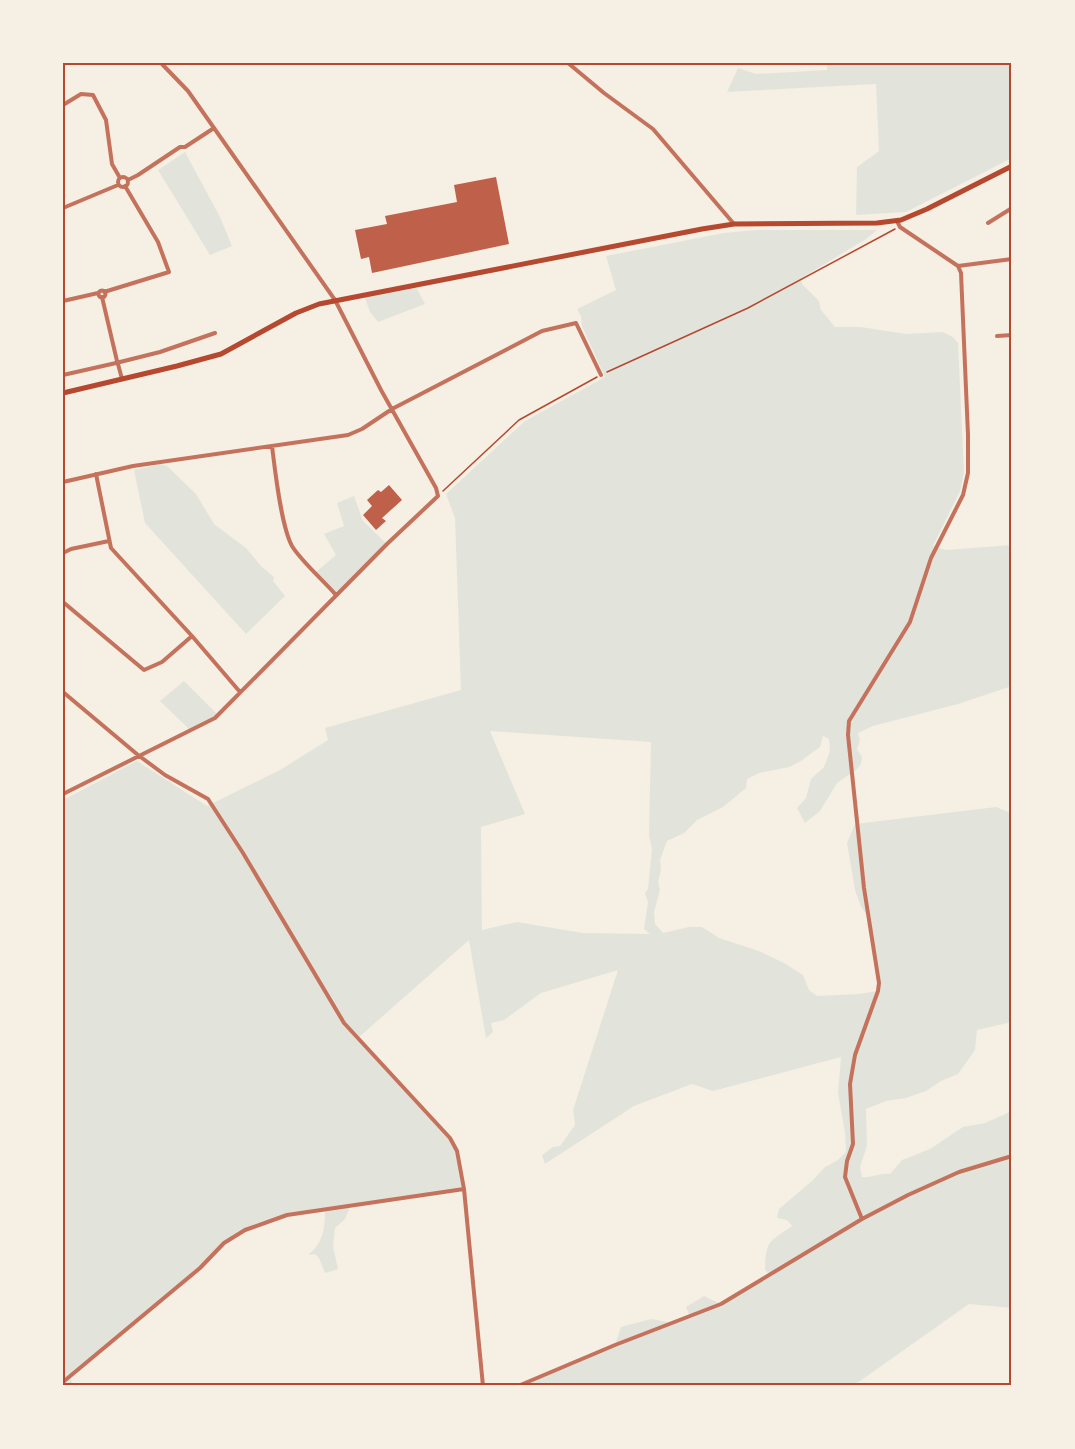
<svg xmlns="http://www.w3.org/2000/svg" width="1075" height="1449" font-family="'Exo 2',sans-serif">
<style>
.green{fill:#e2e4dc;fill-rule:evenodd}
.building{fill:#bf614a}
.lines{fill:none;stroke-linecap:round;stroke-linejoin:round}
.path{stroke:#b5482f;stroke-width:1.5}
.minor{stroke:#c5725c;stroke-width:4}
.secondary{stroke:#b5482f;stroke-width:5}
.neatline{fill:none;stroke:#b5482f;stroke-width:2}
</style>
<rect width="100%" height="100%" fill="#f6efe4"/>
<path class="green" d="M827 63H1012V158L906 212 856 215 857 167 879 151 876 84 727 92 738 68 756 74 827 70Z
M185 152 220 217 232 246 210 255 158 170Z
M755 230H877L866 239 800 279 803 285 819 301 821 310 835 327H861L906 334 943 332 953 337 958 343 964 473 960 491 933 546 946 550 1012 545V686L958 704 873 726 858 733 860 741 857 749 862 757 861 764 856 770 837 783 820 811 805 823 797 808 806 798 811 779 824 767 830 751 829 739 823 736 820 747 801 761 789 767 759 773 747 779 746 788 723 807 697 820 684 833 667 841 660 860 661 870 658 882 660 890 654 912 655 924 663 933 689 927H702L719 938 759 951 784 963 803 975 809 990 817 996 859 994 878 991 879 982 868 916 861 907 855 890 847 843 855 824 996 807 1011 813 1012 1022 977 1030 975 1050 958 1074 941 1081 926 1091 906 1098 886 1101 866 1109 867 1146 860 1167 862 1177C872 1178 879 1173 890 1174L902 1160 930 1149 963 1127 985 1123 1012 1111V1308L969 1304 860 1381 849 1386H518L615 1345 621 1327 651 1319 673 1323 690 1317 686 1307 704 1296 721 1304 769 1274 765 1270C766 1240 768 1243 792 1226L787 1220 777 1218 779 1209 813 1180 825 1167 838 1160 846 1152 845 1132 838 1093 841 1057 713 1091 692 1084 634 1106 545 1164 542 1155 553 1147 560 1146 575 1125 573 1110 618 970 541 993 504 1020 491 1023 493 1032 486 1038 469 940 358 1038 450 1138 457 1151 464 1189 350 1207 345 1219 335 1228 333 1246 338 1269 325 1273 319 1258 315 1254 308 1255C323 1243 325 1229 325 1210L287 1215 260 1223 224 1243 200 1268 70 1376 73 1386H63V800L137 761 207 806 280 770 328 740 325 728 461 690 455 518 446 494 525 421 605 377 582 326 581 316 577 309 616 290 606 256 724 233ZM490 731 651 742 649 836 652 849 648 889 645 893 648 902 644 929 650 934 583 933 517 922 482 930 481 827 525 814Z
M415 285 425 304 378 322 370 312 364 295Z
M160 464 167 466 196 494 214 524 246 548 261 566 274 577 273 581 285 596 246 634 145 523 134 470Z
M354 496 363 521 387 544 336 595 316 572 336 555 324 534 344 526 337 503Z
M184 681 218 715 190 730 160 701Z"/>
<path class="building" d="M496 177 509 244 372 273 369 257 361 259 355 230 387 224 385 216 457 202 454 185Z
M389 485 402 500 382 518 386 521 376 530 363 515 372 506 367 500 378 490 381 492Z"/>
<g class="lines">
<path class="path" d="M607 372 748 308 895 229
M443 491 519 420 597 377"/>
<path class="minor" d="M568 63 604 93 653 129 734 224
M63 105 81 94 93 95 106 120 112 164 120 178
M118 182a5 5 0 1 1 10 0a5 5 0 1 1-10 0Z
M128 180 138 175 180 147H185L214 128
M63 208 118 185
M897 221 900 227 958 266 1012 259
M988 223 1012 208
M98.5 294a3.5 3.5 0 1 1 7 0a3.5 3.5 0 1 1-7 0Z
M104 292 169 272 158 242 125 186
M102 297 117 361
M63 301 98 293
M997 336 1012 335
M120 362 160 352 215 333
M118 364 122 379
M63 375 116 363
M272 446C275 470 281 526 292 546 301 561 324 581 336 595
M96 474 111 548 192 636 240 692
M63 482 133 466 348 435 362 429 392 409 542 331 576 323 601 375
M63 553 71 549 109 541
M63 602 144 670 162 662 192 636
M63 692 138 755 165 775 208 799 243 853 344 1023 450 1138 457 1151 464 1189 483 1386
M63 794 215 718 387 544 438 496 436 488 381 390 335 300 188 91 161 63
M862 1219 845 1177 847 1161 853 1144 850 1084 855 1055 878 991 879 983 864 888 848 735 849 721 910 622 931 558 963 495 968 473V435L961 273 958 266
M63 1382 200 1268 224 1243 245 1230 287 1215 464 1189
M518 1386 615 1345 721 1304 862 1219 908 1195 959 1172 1012 1156"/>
<path class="secondary" d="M63 393 177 366 221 354 296 313 319 304 702 229 734 224 877 223 901 220 927 209 1012 166"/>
</g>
<rect width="1075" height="1449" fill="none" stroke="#f6efe4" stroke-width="129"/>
<rect x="64" y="64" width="946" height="1320" class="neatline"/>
</svg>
